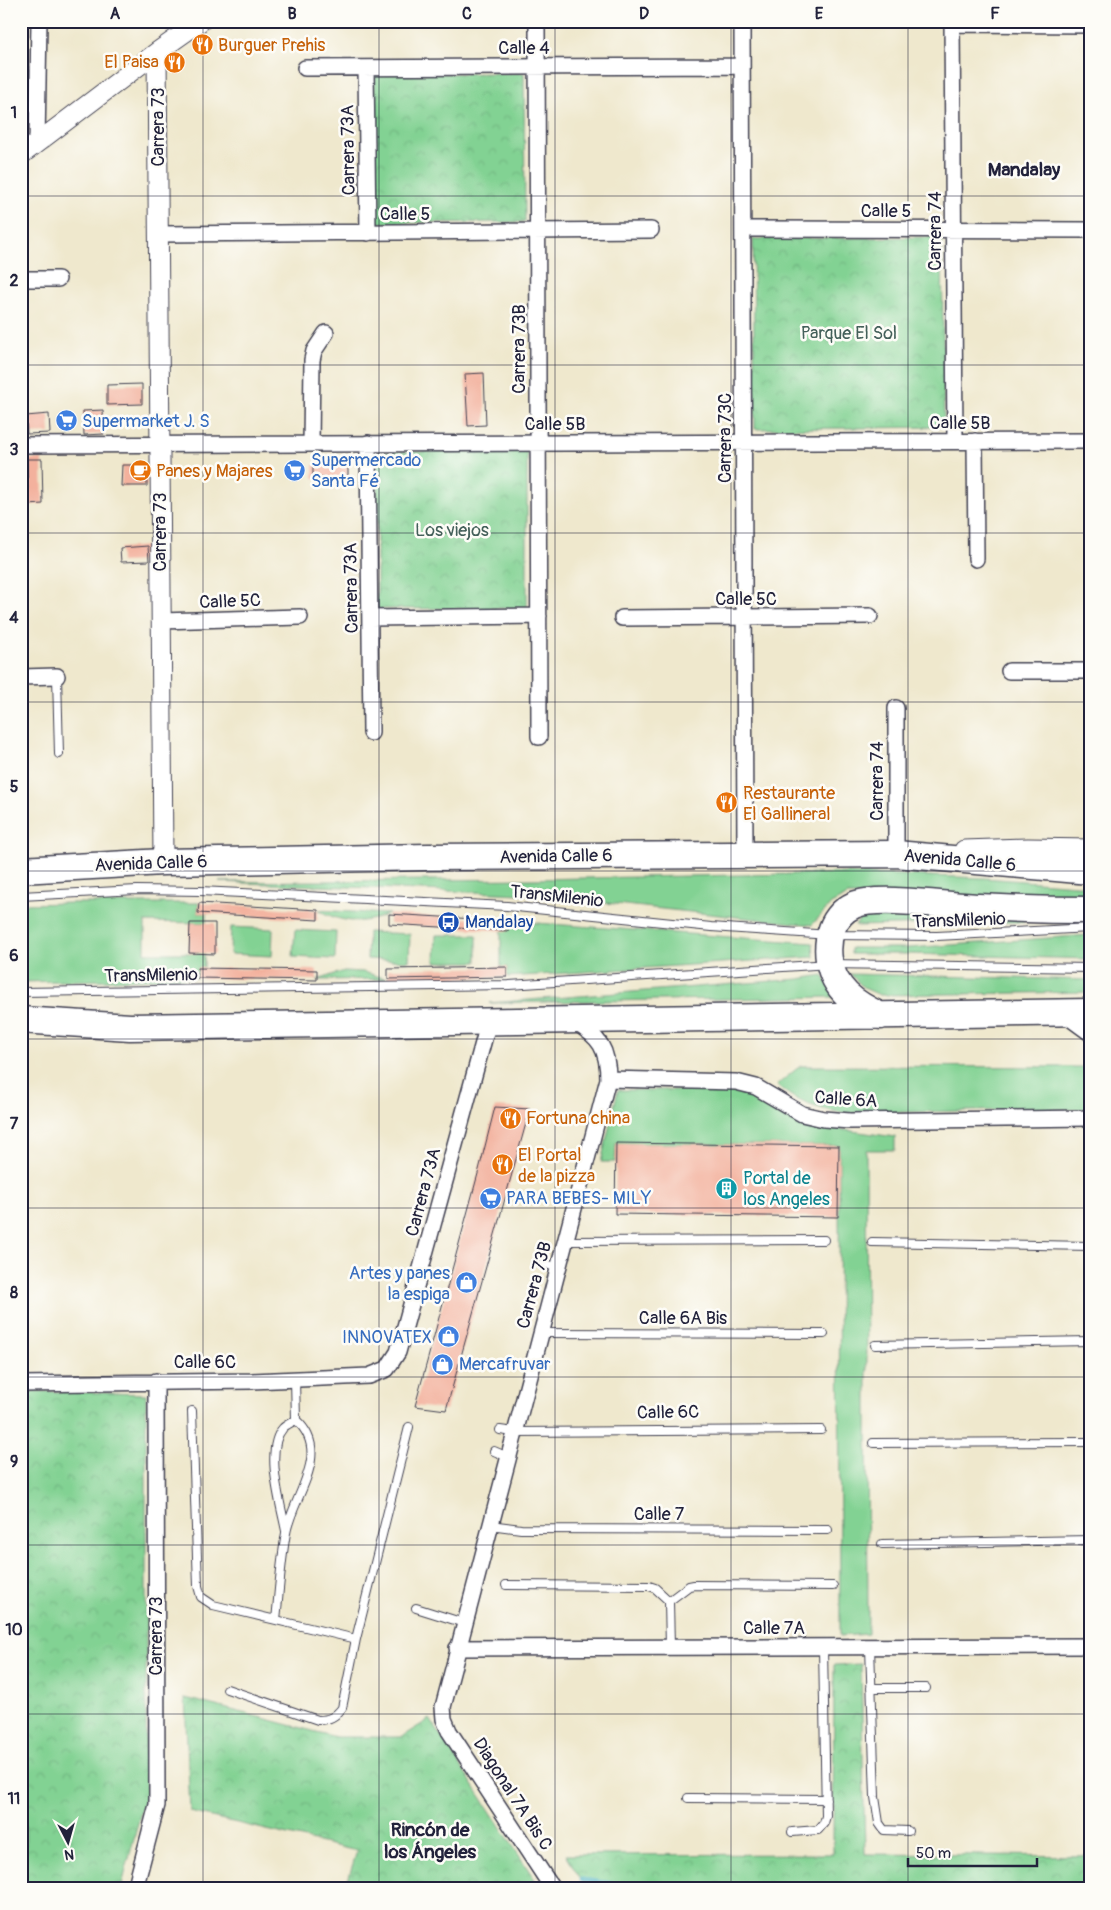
<svg xmlns="http://www.w3.org/2000/svg" width="1111" height="1910" font-family="Pangolin,sans-serif">
<style>
.grass{fill:#82d293;stroke:#527a67}
.park{fill:url(#park-crowns);stroke:#527a67}
.lines{fill:none;stroke-linecap:round;stroke-linejoin:round}
.stream{stroke:#40adbe;stroke-width:5}
.building{fill:#f3b19d}
.service-casing{stroke:#414051;stroke-width:10}
.minor-casing{stroke:#414051;stroke-width:18}
.tertiary-casing{stroke:#414051;stroke-width:21}
.trunk-casing{stroke:#414051;stroke-width:29}
.service{stroke:#fff;stroke-width:8}
.minor{stroke:#fff;stroke-width:15}
.tertiary{stroke:#fff;stroke-width:19}
.trunk{stroke:#fff;stroke-width:26}
.grid{fill:none;stroke:#22223b;stroke-width:1;stroke-opacity:0.55}
.labels{text-anchor:middle;stroke-width:5;stroke-linejoin:round;paint-order:stroke}
.food-label{font-size:18px;fill:#c56008;stroke:#fdfcf7;text-anchor:start}
.street-label{font-size:18px;fill:#22223b;stroke:#fdfcf7}
.park-label{font-size:18px;fill:#44605a;stroke:#fdfcf7}
.shop-label{font-size:18px;fill:#366cbe;stroke:#fdfcf7;text-anchor:start}
.transit-label{font-size:18px;fill:#164399;stroke:#fdfcf7;text-anchor:start}
.culture-label{font-size:18px;fill:#0d838f;stroke:#fdfcf7;text-anchor:start}
.neighbourhood-label{font-size:19px;font-weight:bold;fill:#22223b;stroke:#fdfcf7}
.neatline{fill:none;stroke:#22223b;stroke-width:2}
.grid-label{font-size:16px;text-anchor:middle;font-weight:bold;fill:#22223b}
</style>
<defs>
<pattern id="park-crowns" width="20" height="18" patternUnits="userSpaceOnUse" patternTransform="scale(1.25)"><rect width="20" height="18" fill="#82d293"/><path d="M2 6a3 3 0 1 1 6 0M12 15a3 3 0 1 1 6 0" fill="none" stroke="#70b480"/></pattern>
</defs>
<rect width="100%" height="100%" fill="#fdfcf7"/>
<filter id="ink" filterUnits="userSpaceOnUse"><feTurbulence type="fractalNoise" baseFrequency=".02" numOctaves="2"/><feDisplacementMap in="SourceGraphic" scale="10" xChannelSelector="R" yChannelSelector="G"/><feConvolveMatrix kernelMatrix="1 2 1 2 8 2 1 2 1" color-interpolation-filters="sRGB"/></filter>
<filter id="wash" filterUnits="userSpaceOnUse"><feTurbulence type="fractalNoise" baseFrequency=".0096" numOctaves="4" result="noise"/><feDisplacementMap in="SourceGraphic" scale="20" xChannelSelector="R" yChannelSelector="G"/><feGaussianBlur stdDeviation="1.12" result="paint"/><feColorMatrix in="noise" values="0 0 0 0 0 0 0 0 0 0 0 0 0 0 0 0 0 1.4 0 .05"/><feComposite in="paint" operator="in"/></filter>
<g filter="url(#wash)">
<rect width="100%" height="100%" fill="#efe8cd"/>
<path class="grass" d="M848 873 984 878 1090 886V900L848 895 831 904 812 925 522 894 219 882 532 879Z
M73 903H199L198 913H206V923L145 922V953H204V968H198L197 978 21 982V904Z
M318 910 389 914C364 925 342 923 318 910Z
M875 912 1024 918V922L855 926 860 919Z
M509 921 813 943 814 957 507 977V967L501 968V930H508Z
M231 927 273 929 272 956 230 954Z
M295 930 336 932 335 959 293 957Z
M368 932 410 934 409 961 367 959Z
M436 935H477V962H435Z
M1090 935V959L910 954H851V948H909Z
M344 971 363 972 388 979 317 980Z
M850 974 1090 980V992L880 995 864 988Z
M823 975 835 997 489 1003 799 979Z
M800 1066 1090 1067V1109L845 1113C818 1109 797 1103 777 1085Z
M618 1090H723L750 1096 762 1101 782 1115 809 1125 895 1137V1150H866L868 1634 840 1636 839 1146 616 1143 615 1162H601Z"/>
<path class="park" d="M524 73 525 222 375 223 374 74Z
M942 237 944 427 755 429 753 239Z
M527 451V608L377 609V452Z
M27 1391 146 1394V1792L121 1889H21V1872H26V1861L21 1548V1398Z
M861 1664 865 1854 1090 1856V1889H587L566 1855 833 1854 834 1665Z
M185 1698 336 1737H401L430 1719 541 1889H345L357 1851 190 1812Z"/>
<g class="lines">
<path class="stream" d="M582 1880 651 1889"/>
</g>
<g id="blocks">
<path class="building" d="M484 373 486 425 468 426 465 374Z
M142 384V404L107 405V385Z
M103 410 104 434 84 435 83 411Z
M49 414 50 433 27 434 26 416Z
M27 459H42L43 504 28 505Z
M122 465H147V486H121Z
M313 465H348V478H313Z
M148 546 149 561 121 562 120 548Z
M199 903 318 910V920L198 913Z
M389 914 509 921 508 931 389 924Z
M190 923H215V954L189 953Z
M507 967V977L388 979V969Z
M198 968 317 970V980L197 978Z
M495 1107 530 1109 446 1410 415 1406 479 1170Z
M616 1143 839 1146 838 1217 615 1214Z"/>
</g>
</g>
<g filter="url(#ink)">
<use href="#blocks" fill-opacity="0" stroke="#414051" stroke-width="1"/>
<g class="lines">
<defs>
<path id="service" d="M57 676 59 754
M21 896 137 890 200 891 507 906 711 927 830 935 937 936 1090 928
M21 992 509 985 830 964 1090 968
M565 1241 824 1240
M872 1242 1090 1246
M543 1263 558 1268
M541 1333 824 1334
M875 1345 1090 1341
M192 1411 198 1586 201 1597 213 1605 356 1639
M500 1430 514 1432 821 1430
M873 1443 1090 1442
M494 1451 508 1457
M490 1525 521 1529 828 1530
M286 1531C281 1505 264 1449 283 1428 286 1425 292 1422 296 1420
M882 1544 1090 1540
M506 1585 649 1586 655 1588 669 1601 670 1647
M669 1601 689 1586 694 1585 833 1586
M416 1608 464 1623
M276 1620C279 1591 281 1561 286 1533 293 1495 333 1453 296 1420L295 1379
M870 1647 875 1797 879 1823 884 1830 908 1831
M871 1688H926
M227 1689 318 1720C329 1720 335 1717 342 1708L356 1639 409 1427
M688 1798 826 1799
M792 1832 818 1830 824 1823 826 1816 823 1647"/>
<path id="minor" d="M537 21 539 737
M742 21 745 855
M952 21 955 441
M952 24 1090 25
M305 68 742 66
M366 68 368 233
M37 143 39 21
M743 229 1090 230
M159 234 651 230
M21 279H58
M975 441 976 559
M368 443 371 733
M311 444 312 360 314 351 326 333
M21 445 1090 441
M370 618 539 616
M622 618 870 616
M161 621 300 617
M1009 671H1090
M21 677 57 676
M896 854V708
M1064 1014 1090 1033
M608 1079 736 1082 756 1087 802 1114 824 1119 850 1121 1090 1118
M21 1384 252 1381 369 1376 387 1369 398 1352 489 1021
M457 1648 1090 1646
M135 1889 157 1805 156 1381
M553 1889 449 1731 444 1719 443 1707 608 1079C608 1049 600 1037 574 1022"/>
<path id="tertiary" d="M157 52 163 862
M21 155 157 52 201 21
M964 850 1028 848 1090 849"/>
<path id="trunk" d="M21 870 163 862 428 857 896 854 1090 871
M881 1016C855 1004 834 990 829 960 826 939 832 915 854 905 878 895 950 906 979 907 1016 909 1053 910 1090 910
M21 1020 130 1027 1090 1012"/>
</defs>
<use href="#service" class="service-casing"/>
<use href="#minor" class="minor-casing"/>
<use href="#tertiary" class="tertiary-casing"/>
<use href="#trunk" class="trunk-casing"/>
<use href="#service" class="service"/>
<use href="#minor" class="minor"/>
<use href="#tertiary" class="tertiary"/>
<use href="#trunk" class="trunk"/>
</g>
</g>
<path class="grid" d="M203 21V1889M379 21V1889M555 21V1889M731 21V1889M908 21V1889M21 196H1090M21 365H1090M21 533H1090M21 702H1090M21 871H1090M21 1039H1090M21 1208H1090M21 1377H1090M21 1545H1090M21 1714H1090"/>
<defs>
<symbol id="restaurant-disc" viewBox="-11 -11 22 22"><circle r="9.5" fill="#e8710a" stroke="#fdfcf7"/><path d="M-5-6h1v4h1v-4h1v4h1v-4h1v5L-1.5 .5V6h-2V.5L-5-1ZM5-6V6H3V1.5H1.5Q1.5-4 5-6Z" fill="#fff"/></symbol>
<symbol id="supermarket-disc" viewBox="-11 -11 22 22"><circle r="9.5" fill="#3f7fe0" stroke="#fdfcf7"/><path d="M-6-5.5h2.5l.6 2H6L4.5 2H-2.5L-4.4-4H-6ZM-1.5 3.2a1.3 1.3 0 1 0 .1 0ZM3 3.2a1.3 1.3 0 1 0 .1 0Z" fill="#fff"/></symbol>
<symbol id="cafe-disc" viewBox="-11 -11 22 22"><circle r="9.5" fill="#e8710a" stroke="#fdfcf7"/><path d="M-5.5-4.5H6V0H3Q3 3.5 0 3.5H-2.5Q-5.5 3.5-5.5 0ZM3-3.2v2h1.7v-2ZM-6 4.5H4V6H-6Z" fill="#fff"/></symbol>
<symbol id="bus-disc" viewBox="-11 -11 22 22"><circle r="9.5" fill="#1a4fb4" stroke="#fdfcf7"/><path d="M-5-6H5V4H4V6H2V4H-2V6H-4V4H-5ZM-3.5-4V0h7V-4ZM-3.5 1.2v1.5H-2V1.2ZM2 1.2v1.5H3.5V1.2Z" fill="#fff"/></symbol>
<symbol id="building-disc" viewBox="-11 -11 22 22"><circle r="9.5" fill="#0f9aa8" stroke="#fdfcf7"/><path d="M-4-6H4V6H1V3H-1V6H-4ZM-2.5-4.3h1.7v1.8h-1.7ZM.8-4.3h1.7v1.8H.8ZM-2.5-1h1.7V.8h-1.7ZM.8-1h1.7V.8H.8Z" fill="#fff"/></symbol>
<symbol id="shop-disc" viewBox="-11 -11 22 22"><circle r="9.5" fill="#3f7fe0" stroke="#fdfcf7"/><path d="M-5-2.5h2.3a2.7 3.5 0 0 1 5.4 0H5L5.5 6h-11ZM-1.5-2.5h3a1.5 2.3 0 0 0-3 0Z" fill="#fff"/></symbol>
</defs>
<g fill-rule="evenodd">
<use href="#restaurant-disc" x="190" y="32" width="25" height="25"/>
<use href="#restaurant-disc" x="162" y="50" width="25" height="25"/>
<use href="#supermarket-disc" x="54" y="408" width="25" height="25"/>
<use href="#supermarket-disc" x="282" y="458" width="25" height="25"/>
<use href="#cafe-disc" x="128" y="458" width="25" height="25"/>
<use href="#restaurant-disc" x="714" y="790" width="25" height="25"/>
<use href="#bus-disc" x="436" y="910" width="25" height="25"/>
<use href="#restaurant-disc" x="498" y="1106" width="25" height="25"/>
<use href="#restaurant-disc" x="490" y="1152" width="25" height="25"/>
<use href="#building-disc" x="714" y="1176" width="25" height="25"/>
<use href="#supermarket-disc" x="478" y="1186" width="25" height="25"/>
<use href="#shop-disc" x="454" y="1270" width="25" height="25"/>
<use href="#shop-disc" x="436" y="1324" width="25" height="25"/>
<use href="#shop-disc" x="430" y="1352" width="25" height="25"/>
</g>
<g class="labels">
<g class="food-label">
<text x="218" y="51">Burguer Prehis</text>
<text x="159" y="68" text-anchor="end">El Paisa</text>
<text x="156" y="477">Panes y Majares</text>
<text x="743" y="799">Restaurante<tspan x="743" dy="21">El Gallineral</tspan></text>
<text x="526" y="1124">Fortuna china</text>
<text x="518" y="1161">El Portal<tspan x="518" dy="21">de la pizza</tspan></text>
</g>
<g class="street-label">
<text x="524" y="54">Calle 4</text>
<text transform="translate(158 127) rotate(-90)" y="6">Carrera 73</text>
<text transform="translate(348 150) rotate(-91)" y="6">Carrera 73A</text>
<text x="886" y="217">Calle 5</text>
<text x="405" y="220">Calle 5</text>
<text transform="translate(935 231) rotate(-90)" y="6">Carrera 74</text>
<text transform="translate(519 349) rotate(-90)" y="6">Carrera 73B</text>
<text x="960" y="429">Calle 5B</text>
<text x="555" y="430">Calle 5B</text>
<text transform="translate(725 438) rotate(-90)" y="6">Carrera 73C</text>
<text transform="translate(160 532) rotate(-90)" y="6">Carrera 73</text>
<text transform="translate(351 588) rotate(-91)" y="6">Carrera 73A</text>
<text x="746" y="605">Calle 5C</text>
<text transform="translate(230 601) rotate(-2)" y="6">Calle 5C</text>
<text transform="translate(877 781) rotate(-90)" y="6">Carrera 74</text>
<text transform="translate(556 856) rotate(-1)" y="6">Avenida Calle 6</text>
<text transform="translate(960 860) rotate(5)" y="6">Avenida Calle 6</text>
<text transform="translate(151 863) rotate(-2)" y="6">Avenida Calle 6</text>
<text transform="translate(557 896) rotate(6)" y="6">TransMilenio</text>
<text transform="translate(959 920) rotate(-2)" y="6">TransMilenio</text>
<text transform="translate(151 975) rotate(-1)" y="6">TransMilenio</text>
<text transform="translate(846 1099) rotate(4)" y="6">Calle 6A</text>
<text transform="translate(423 1192) rotate(-75)" y="6">Carrera 73A</text>
<text transform="translate(534 1285) rotate(-75)" y="6">Carrera 73B</text>
<text x="683" y="1324">Calle 6A Bis</text>
<text x="205" y="1368">Calle 6C</text>
<text transform="translate(668 1412) rotate(-1)" y="6">Calle 6C</text>
<text x="659" y="1520">Calle 7</text>
<text x="774" y="1634">Calle 7A</text>
<text transform="translate(156 1636) rotate(-90)" y="6">Carrera 73</text>
<text transform="translate(513 1794) rotate(57)" y="6">Diagonal 7A Bis C</text>
</g>
<g class="park-label">
<text x="849" y="339">Parque El Sol</text>
<text x="452" y="536">Los viejos</text>
</g>
<g class="shop-label">
<text x="82" y="427">Supermarket J. S</text>
<text x="311" y="466">Supermercado<tspan x="311" dy="21">Santa Fé</tspan></text>
<text x="506" y="1204">PARA BEBES- MILY</text>
<text x="450" y="1279" text-anchor="end">Artes y panes<tspan x="450" dy="21">la espiga</tspan></text>
<text x="432" y="1343" text-anchor="end">INNOVATEX</text>
<text x="459" y="1370">Mercafruvar</text>
</g>
<g class="transit-label">
<text x="465" y="928">Mandalay</text>
</g>
<g class="culture-label">
<text x="743" y="1184">Portal de<tspan x="743" dy="21">los Angeles</tspan></text>
</g>
<g class="neighbourhood-label">
<text x="1024" y="176">Mandalay</text>
<text x="430" y="1836">Rincón de<tspan x="430" dy="22">los Ángeles</tspan></text>
</g>
</g>
<rect width="1111" height="1910" fill="none" stroke="#fdfcf7" stroke-width="55"/>
<g transform="translate(68 1842) rotate(174)" stroke="#fdfcf7" stroke-width="4" paint-order="stroke">
<path d="M0-4L9 19L0 12L-9 19Z" fill="#22223b"/>
<text y="-8" font-size="14" font-weight="bold" text-anchor="middle" fill="#22223b">N</text>
</g>
<path d="M908 1858v8h129v-8" fill="none" stroke="#22223b" stroke-width="2.5"/>
<text x="916" y="1858" font-size="15" fill="#22223b" stroke="#fdfcf7" stroke-width="4" paint-order="stroke">50 m</text>
<rect x="28" y="28" width="1056" height="1854" class="neatline"/>
<g class="grid-label">
<text x="115" y="19">A</text>
<text x="292" y="19">B</text>
<text x="467" y="19">C</text>
<text x="644" y="19">D</text>
<text x="819" y="19">E</text>
<text x="995" y="19">F</text>
<text x="14" y="118">1</text>
<text x="14" y="286">2</text>
<text x="14" y="455">3</text>
<text x="14" y="623">4</text>
<text x="14" y="792">5</text>
<text x="14" y="961">6</text>
<text x="14" y="1129">7</text>
<text x="14" y="1298">8</text>
<text x="14" y="1467">9</text>
<text x="14" y="1635">10</text>
<text x="14" y="1804">11</text>
</g>
</svg>
